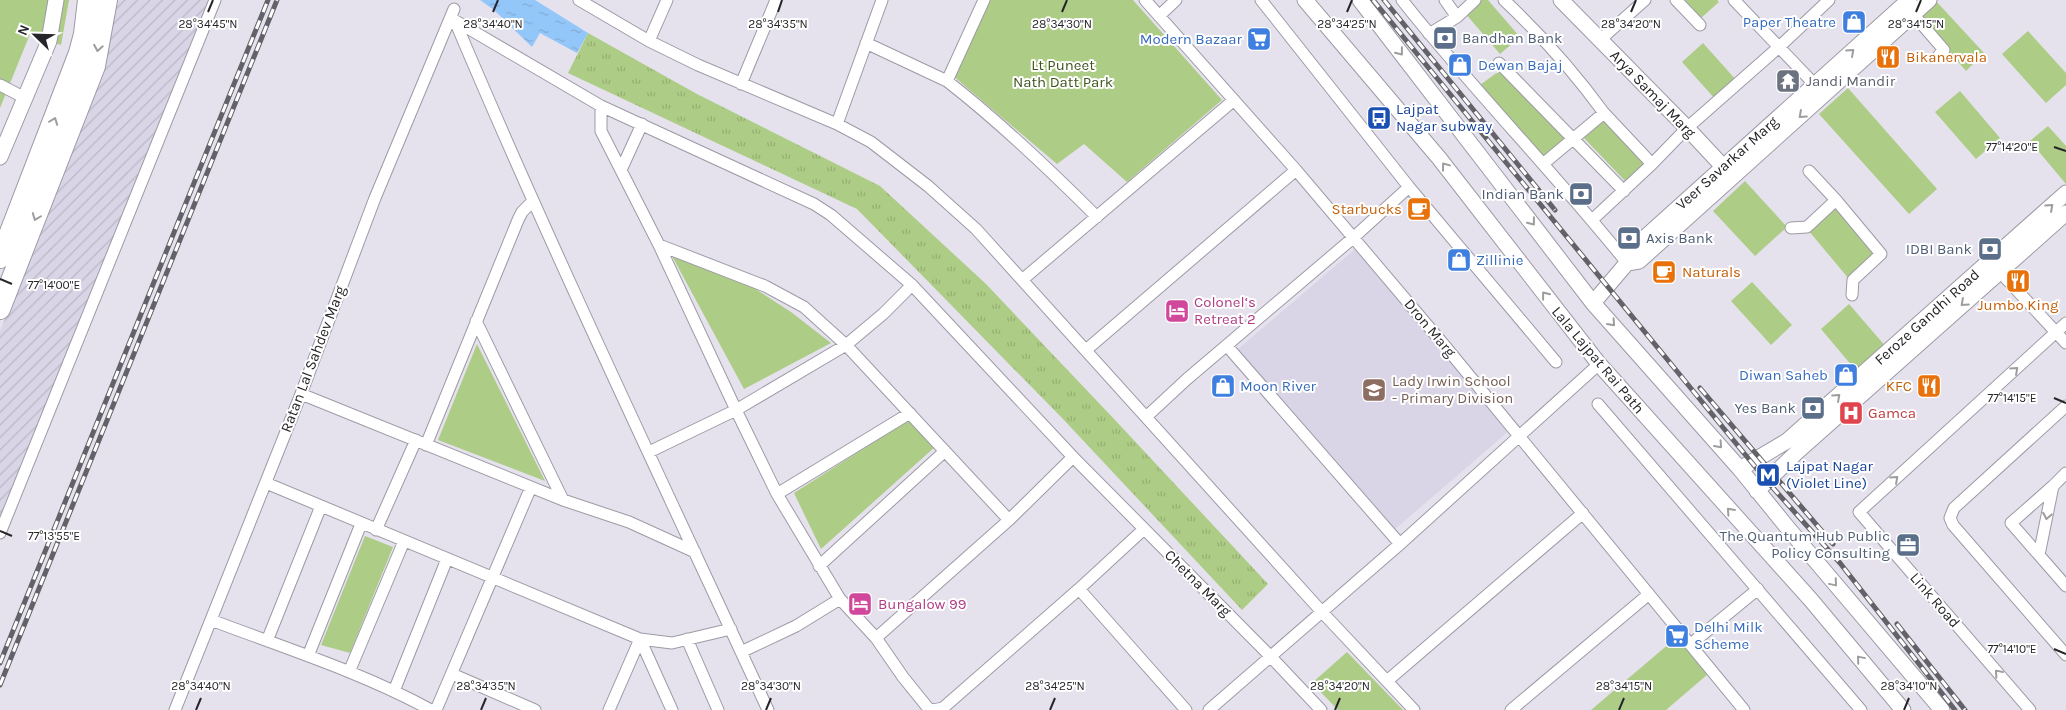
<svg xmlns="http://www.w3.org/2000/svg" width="2066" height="710" font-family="Karla,sans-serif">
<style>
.industrial{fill:url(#industrial-furrows)}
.built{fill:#d9d5e7}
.grass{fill:url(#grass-tufts)}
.park{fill:#adcc85}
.water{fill:url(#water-ripples)}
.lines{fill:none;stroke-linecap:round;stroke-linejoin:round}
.street-casing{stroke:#9d9aa5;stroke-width:13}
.secondary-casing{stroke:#9d9aa5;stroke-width:17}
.highway-casing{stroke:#9d9aa5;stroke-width:22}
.street{stroke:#fff;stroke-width:11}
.secondary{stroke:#fff;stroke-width:15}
.highway{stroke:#fff;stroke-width:20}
.rail-casing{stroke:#636268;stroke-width:5}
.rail{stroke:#fff;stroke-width:3;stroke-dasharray:9;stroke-linecap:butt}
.oneway{stroke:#9d9d9f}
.ticks{fill:none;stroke:#262529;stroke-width:2}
.labels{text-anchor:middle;stroke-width:4;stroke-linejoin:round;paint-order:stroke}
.shop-label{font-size:15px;fill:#366cbe;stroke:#fff;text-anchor:start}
.service-label{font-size:15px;fill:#4e5e75;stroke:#fff;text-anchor:end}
.food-label{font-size:15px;fill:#c56008;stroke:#fff;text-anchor:start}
.park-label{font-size:15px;fill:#40551d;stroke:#fff}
.worship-label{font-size:15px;fill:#5b616d;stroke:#fff;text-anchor:start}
.street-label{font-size:15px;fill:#262529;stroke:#fff}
.transit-label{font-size:15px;fill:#164399;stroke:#fff;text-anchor:start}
.hotel-label{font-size:15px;fill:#b23c85;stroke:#fff;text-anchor:start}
.education-label{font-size:15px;fill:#785e54;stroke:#fff;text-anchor:start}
.health-label{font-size:15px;fill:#be3a42;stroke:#fff;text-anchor:start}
.ticks-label{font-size:12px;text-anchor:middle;fill:#262529;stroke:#fff;stroke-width:4;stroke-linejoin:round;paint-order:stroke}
</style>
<defs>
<pattern id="industrial-furrows" width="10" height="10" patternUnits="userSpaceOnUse" patternTransform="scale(1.25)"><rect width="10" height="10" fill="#d9d5e7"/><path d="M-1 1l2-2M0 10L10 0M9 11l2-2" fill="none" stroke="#bab7c6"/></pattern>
<pattern id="grass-tufts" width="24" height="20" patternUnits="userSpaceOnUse" patternTransform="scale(1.25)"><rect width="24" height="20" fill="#adcc85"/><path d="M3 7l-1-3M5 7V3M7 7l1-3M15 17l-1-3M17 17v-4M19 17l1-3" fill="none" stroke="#95af73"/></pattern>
<pattern id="water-ripples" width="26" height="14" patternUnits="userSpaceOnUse" patternTransform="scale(1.25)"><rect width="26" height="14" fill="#94c7f9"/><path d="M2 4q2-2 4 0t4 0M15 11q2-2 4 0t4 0" fill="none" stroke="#7fabd5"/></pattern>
</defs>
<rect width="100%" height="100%" fill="#e5e2ee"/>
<path class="industrial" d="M119 0H209L0 521V331L64 171 55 169Z"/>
<path class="built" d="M1355 249 1510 430 1393 531 1238 349Z"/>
<path class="grass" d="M588 33 697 94 880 186 986 284 1115 420 1268 584 1242 610 1063 419 857 209 568 73Z"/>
<path class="park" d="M0 0H69L61 45 30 34 0 108Z
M988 0H1133L1222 100 1127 182 1084 144 1057 164 952 75Z
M1480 0H1488L1520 37 1500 54 1465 13Z
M1685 0H1717L1719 2 1701 18Z
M1935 0 1984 53 1966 71 1918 15Z
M2028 31 2066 73V85L2046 103 2002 54Z
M1703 43 1737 81 1716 100 1682 62Z
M1505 70 1572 136 1546 159 1480 85 1495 74Z
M1848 88 1937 189 1909 214 1819 114Z
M1960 91 2000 138 1976 159 1935 112Z
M1604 115 1649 164 1629 185 1583 137Z
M2048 126 2066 146V184L2030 141Z
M1745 181 1787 227 1755 256 1713 211Z
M1835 205 1877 253 1849 279 1808 230Z
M672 256 754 288 791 312 831 343 744 389Z
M1752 282 1792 325 1771 345 1731 301Z
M1849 304 1887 348 1858 373 1821 329Z
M477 344 545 481 438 440Z
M910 419 936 446 821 549 794 493Z
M365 536 393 547 350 653 321 645Z
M1677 637 1708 674 1666 710H1591Z
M1347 652 1403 710H1338L1312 683Z"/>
<path class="water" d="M480 0H535L588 33 577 53 540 33 532 47 494 10Z"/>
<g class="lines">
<defs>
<path id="street" d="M579 0 649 41 698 65 837 124 871 142 928 186 976 229 1322 612 1414 710
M1145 0 1296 170 1445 346 1744 710
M1261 0 1409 187 1556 362
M1402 0C1473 90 1555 173 1627 263
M1445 0 1457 17
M1504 0C1541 35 1574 72 1604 113
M1676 0 1700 25
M1734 0 1819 89
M1913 14 1944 50 1939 55
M1159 16 1176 0
M454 20 601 106 814 204 831 215 912 285 1073 457 1271 657 1321 710
M455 21C553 253 662 481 768 710
M1429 34 1457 17 1475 0
M1600 40 1645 0
M649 41 667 0
M866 43 947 81 984 0
M1499 63 1624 191
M947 81C1001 123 1049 169 1097 217
M741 84 776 0
M0 85 25 98
M601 106V131L659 245 736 410 777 494 840 599 876 638 903 677 928 708 932 710
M837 124 882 0
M1543 164 1604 113 1652 164
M621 170 642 124
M1836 200 1881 254 1853 280 1852 295
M1592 220 1652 164 1687 128 1779 47 1829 0
M1791 228 1807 227 1836 200 1809 171
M659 245 765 286 804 307 846 345 1009 520
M2000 272 2066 343
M1022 280 1234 100
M476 321 563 500
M1227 346 1400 544
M1086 350 1296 170
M301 394 563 500 629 522 695 552
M1598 404 1861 710
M2066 406 1954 508 1950 518 1953 525 2066 655
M1146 417 1187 379 1353 238 1409 187
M426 445 518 220 522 212 533 201
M649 452 736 410 846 345 883 314 912 285
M2066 473 2053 486 2039 555 2066 586
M266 483 640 639 672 643 731 629
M777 494 910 413
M376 530 416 440
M0 533 215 0
M2039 555 2011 523 2053 486
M819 566 945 451
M1079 589 1186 710
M211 620C285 648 361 672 431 710
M876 638 1009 520 1073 457
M640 639 672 710
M687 639 718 710
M267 641 321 506
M1691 644 1758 589
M741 652 796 626 840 599
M308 656 361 524
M349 672 404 541
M452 674 535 710
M1387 681 1583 513
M394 691 447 559
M175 710 301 394 375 198 454 9
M436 710 531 487
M609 710 640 639
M933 710 943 708 1079 589 1144 529
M1209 710 1400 544 1599 364
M1511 710 1649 594
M2030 710 1859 512 2066 323"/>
<path id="secondary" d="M1305 0 1439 158 1599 364 1811 600 1903 710
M1360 0 1593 303 1740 469 1787 527 1942 710
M1561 0 1687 128 1729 173
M0 157 49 41 56 0
M1627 263 1639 261 1929 0
M1593 303 1627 263 1630 251 1909 0
M1740 469 1787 441 2066 193
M1757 491 1797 452 2066 213"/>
<path id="highway" d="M0 258 79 53 84 34 88 0
M0 309 95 66 107 0"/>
</defs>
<use href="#street" class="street-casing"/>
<use href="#secondary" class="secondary-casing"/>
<use href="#highway" class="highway-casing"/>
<use href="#street" class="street"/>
<use href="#secondary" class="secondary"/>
<use href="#highway" class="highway"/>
<defs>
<path id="rail" d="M1373 0 1766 480 1840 563 1955 710
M1384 0 1555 210
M1700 388 1833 544
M1897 624 1965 710
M0 663 268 0
M0 685 277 0"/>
</defs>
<use href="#rail" class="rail-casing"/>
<use href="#rail" class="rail"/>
</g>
<defs><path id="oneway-chevron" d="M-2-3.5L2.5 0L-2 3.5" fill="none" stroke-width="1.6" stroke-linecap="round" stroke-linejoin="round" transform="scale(1.25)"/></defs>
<g class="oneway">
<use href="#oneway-chevron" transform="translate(98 48) rotate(100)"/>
<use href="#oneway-chevron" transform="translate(1400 52) rotate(52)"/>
<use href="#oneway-chevron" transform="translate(1851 52) rotate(-42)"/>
<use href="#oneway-chevron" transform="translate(1802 115) rotate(138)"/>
<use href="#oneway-chevron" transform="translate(54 121) rotate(-69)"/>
<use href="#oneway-chevron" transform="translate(1445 166) rotate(-127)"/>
<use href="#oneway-chevron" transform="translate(2050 207) rotate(-42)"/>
<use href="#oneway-chevron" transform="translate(36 217) rotate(111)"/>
<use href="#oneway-chevron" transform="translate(1532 222) rotate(52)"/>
<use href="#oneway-chevron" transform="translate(1545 295) rotate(-128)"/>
<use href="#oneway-chevron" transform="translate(1964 303) rotate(138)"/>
<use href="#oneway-chevron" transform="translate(1612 323) rotate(48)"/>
<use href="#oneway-chevron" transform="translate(2015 370) rotate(-42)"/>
<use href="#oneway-chevron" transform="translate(1837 397) rotate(-42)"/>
<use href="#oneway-chevron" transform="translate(1719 445) rotate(48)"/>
<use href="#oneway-chevron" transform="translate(1895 479) rotate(-42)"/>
<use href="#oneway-chevron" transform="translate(1730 511) rotate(-132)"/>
<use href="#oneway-chevron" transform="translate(2047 516) rotate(101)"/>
<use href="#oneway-chevron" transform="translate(1834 583) rotate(50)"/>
<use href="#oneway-chevron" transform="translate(1860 659) rotate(-130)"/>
<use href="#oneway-chevron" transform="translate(1998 673) rotate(-131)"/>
</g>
<path class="ticks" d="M208 12 213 0M493 12 498 0M778 12 782 0M1062 12 1067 0M1347 12 1352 0M1631 12 1636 0M1916 12 1921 0M2054 147 2066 151M0 279 12 284M2054 398 2066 403M0 531 12 536M2054 649 2066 654M196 710 201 698M481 710 486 698M766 710 771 698M1050 710 1055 698M1335 710 1340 698M1619 710 1624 698M1904 710 1909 698"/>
<defs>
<symbol id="shop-square" viewBox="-11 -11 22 22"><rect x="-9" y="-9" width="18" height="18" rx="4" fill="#3f7fe0" stroke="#fff"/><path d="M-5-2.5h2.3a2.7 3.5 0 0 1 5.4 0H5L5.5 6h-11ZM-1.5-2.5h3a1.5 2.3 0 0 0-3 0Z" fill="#fff"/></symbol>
<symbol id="bank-square" viewBox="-11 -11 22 22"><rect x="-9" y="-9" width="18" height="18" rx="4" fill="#5c6f8a" stroke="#fff"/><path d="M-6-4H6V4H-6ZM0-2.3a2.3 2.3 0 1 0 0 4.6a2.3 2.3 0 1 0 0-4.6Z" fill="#fff"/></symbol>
<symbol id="supermarket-square" viewBox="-11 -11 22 22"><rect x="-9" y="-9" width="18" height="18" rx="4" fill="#3f7fe0" stroke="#fff"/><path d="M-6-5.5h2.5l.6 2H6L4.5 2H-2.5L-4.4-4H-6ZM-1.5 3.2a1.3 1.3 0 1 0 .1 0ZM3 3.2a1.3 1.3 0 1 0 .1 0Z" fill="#fff"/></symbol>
<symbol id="restaurant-square" viewBox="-11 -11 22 22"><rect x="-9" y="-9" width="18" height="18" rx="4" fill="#e8710a" stroke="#fff"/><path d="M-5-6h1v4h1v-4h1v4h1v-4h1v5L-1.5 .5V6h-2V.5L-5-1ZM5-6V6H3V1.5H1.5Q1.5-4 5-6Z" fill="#fff"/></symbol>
<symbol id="temple-square" viewBox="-11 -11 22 22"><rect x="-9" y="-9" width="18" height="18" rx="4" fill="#6b7280" stroke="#fff"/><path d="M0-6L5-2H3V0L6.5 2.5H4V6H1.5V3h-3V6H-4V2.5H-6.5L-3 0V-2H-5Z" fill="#fff"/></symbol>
<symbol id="bus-square" viewBox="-11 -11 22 22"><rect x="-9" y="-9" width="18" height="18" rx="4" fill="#1a4fb4" stroke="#fff"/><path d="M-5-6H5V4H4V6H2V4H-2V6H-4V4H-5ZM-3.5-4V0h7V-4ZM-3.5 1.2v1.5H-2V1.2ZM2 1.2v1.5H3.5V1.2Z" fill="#fff"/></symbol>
<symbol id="cafe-square" viewBox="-11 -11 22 22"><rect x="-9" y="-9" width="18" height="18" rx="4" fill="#e8710a" stroke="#fff"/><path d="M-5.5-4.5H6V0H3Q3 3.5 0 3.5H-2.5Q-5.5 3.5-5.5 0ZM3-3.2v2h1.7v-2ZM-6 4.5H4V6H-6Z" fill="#fff"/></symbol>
<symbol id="hotel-square" viewBox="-11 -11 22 22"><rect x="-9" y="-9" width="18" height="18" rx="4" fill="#d1479c" stroke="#fff"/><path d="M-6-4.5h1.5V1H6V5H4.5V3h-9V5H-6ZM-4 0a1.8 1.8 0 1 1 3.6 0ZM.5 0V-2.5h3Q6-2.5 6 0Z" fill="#fff"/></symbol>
<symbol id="school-square" viewBox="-11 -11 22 22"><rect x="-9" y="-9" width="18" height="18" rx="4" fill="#8d6e63" stroke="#fff"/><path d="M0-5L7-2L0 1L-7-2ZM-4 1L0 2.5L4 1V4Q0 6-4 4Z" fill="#fff"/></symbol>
<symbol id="hospital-square" viewBox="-11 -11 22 22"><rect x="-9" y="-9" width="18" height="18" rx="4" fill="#e0444e" stroke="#fff"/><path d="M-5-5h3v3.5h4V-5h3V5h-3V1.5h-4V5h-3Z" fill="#fff"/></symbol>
<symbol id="metro-square" viewBox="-11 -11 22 22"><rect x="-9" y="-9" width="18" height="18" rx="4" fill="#1a4fb4" stroke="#fff"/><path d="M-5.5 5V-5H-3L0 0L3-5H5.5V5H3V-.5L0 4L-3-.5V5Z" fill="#fff"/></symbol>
<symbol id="office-square" viewBox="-11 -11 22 22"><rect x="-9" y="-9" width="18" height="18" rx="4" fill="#5c6f8a" stroke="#fff"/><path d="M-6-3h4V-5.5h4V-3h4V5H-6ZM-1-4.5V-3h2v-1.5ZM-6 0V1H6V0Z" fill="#fff"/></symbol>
</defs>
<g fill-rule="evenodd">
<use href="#shop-square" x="1840" y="8" width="28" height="28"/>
<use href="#bank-square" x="1431" y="24" width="28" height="28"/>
<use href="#supermarket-square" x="1245" y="25" width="28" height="28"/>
<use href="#restaurant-square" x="1874" y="43" width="28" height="28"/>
<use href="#shop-square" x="1446" y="51" width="28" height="28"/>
<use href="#temple-square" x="1774" y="67" width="28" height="28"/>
<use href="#bus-square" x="1365" y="104" width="28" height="28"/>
<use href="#bank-square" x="1567" y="180" width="28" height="28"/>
<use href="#cafe-square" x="1405" y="195" width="28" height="28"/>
<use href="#bank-square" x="1615" y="224" width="28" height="28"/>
<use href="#bank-square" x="1976" y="235" width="28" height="28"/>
<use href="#shop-square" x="1445" y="246" width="28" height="28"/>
<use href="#cafe-square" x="1650" y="258" width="28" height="28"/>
<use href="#restaurant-square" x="2004" y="267" width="28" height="28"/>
<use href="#hotel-square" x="1163" y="297" width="28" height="28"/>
<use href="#shop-square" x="1832" y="361" width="28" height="28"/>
<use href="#shop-square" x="1209" y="372" width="28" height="28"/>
<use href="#restaurant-square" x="1915" y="372" width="28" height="28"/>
<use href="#school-square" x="1360" y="376" width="28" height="28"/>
<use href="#bank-square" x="1799" y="394" width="28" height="28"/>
<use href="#hospital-square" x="1837" y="399" width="28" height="28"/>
<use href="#metro-square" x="1754" y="461" width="28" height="28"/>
<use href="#office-square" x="1894" y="531" width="28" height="28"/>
<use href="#hotel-square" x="846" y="590" width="28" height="28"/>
<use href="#supermarket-square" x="1663" y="622" width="28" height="28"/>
</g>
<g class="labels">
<g class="shop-label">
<text x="1836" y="27" text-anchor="end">Paper Theatre</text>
<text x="1242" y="44" text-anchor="end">Modern Bazaar</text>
<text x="1478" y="70">Dewan Bajaj</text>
<text x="1476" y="265">Zillinie</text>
<text x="1828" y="380" text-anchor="end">Diwan Saheb</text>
<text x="1240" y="391">Moon River</text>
<text x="1694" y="632">Delhi Milk<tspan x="1694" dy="17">Scheme</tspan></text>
</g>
<g class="service-label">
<text x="1462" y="43" text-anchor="start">Bandhan Bank</text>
<text x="1564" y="199">Indian Bank</text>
<text x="1646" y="243" text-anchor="start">Axis Bank</text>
<text x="1972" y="254">IDBI Bank</text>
<text x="1796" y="413">Yes Bank</text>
<text x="1890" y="541">The Quantum Hub Public<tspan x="1890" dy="17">Policy Consulting</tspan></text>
</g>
<g class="food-label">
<text x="1906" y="62">Bikanervala</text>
<text x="1402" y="214" text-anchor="end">Starbucks</text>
<text x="1682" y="277">Naturals</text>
<text x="2018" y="310" text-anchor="middle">Jumbo King</text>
<text x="1912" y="391" text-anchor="end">KFC</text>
</g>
<g class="park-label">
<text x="1063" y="70">Lt Puneet<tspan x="1063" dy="17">Nath Datt Park</tspan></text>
</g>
<g class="worship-label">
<text x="1806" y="86">Jandi Mandir</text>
</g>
<g class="street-label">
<text transform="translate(1653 94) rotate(46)" y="5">Arya Samaj Marg</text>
<text transform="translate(1727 163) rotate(-42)" y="5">Veer Savarkar Marg</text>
<text transform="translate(1927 317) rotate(-42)" y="5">Feroze Gandhi Road</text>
<text transform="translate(1430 328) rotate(50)" y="5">Dron Marg</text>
<text transform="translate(313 359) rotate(-69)" y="5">Ratan Lal Sahdev Marg</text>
<text transform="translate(1598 360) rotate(50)" y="5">Lala Lajpat Rai Path</text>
<text transform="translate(1198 583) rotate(45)" y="5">Chetna Marg</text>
<text transform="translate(1935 600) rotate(49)" y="5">Link Road</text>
</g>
<g class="transit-label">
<text x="1396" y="114">Lajpat<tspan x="1396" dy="17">Nagar subway</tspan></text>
<text x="1786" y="471">Lajpat Nagar<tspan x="1786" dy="17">(Violet Line)</tspan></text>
</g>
<g class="hotel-label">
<text x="1194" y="307">Colonel‘s<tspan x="1194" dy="17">Retreat 2</tspan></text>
<text x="878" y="609">Bungalow 99</text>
</g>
<g class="education-label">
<text x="1392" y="386">Lady Irwin School<tspan x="1392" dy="17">- Primary Division</tspan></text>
</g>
<g class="health-label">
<text x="1868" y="418">Gamca</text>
</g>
</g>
<g class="ticks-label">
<text x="208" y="28">28°34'45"N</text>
<text x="493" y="28">28°34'40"N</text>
<text x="778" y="28">28°34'35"N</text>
<text x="1062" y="28">28°34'30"N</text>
<text x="1347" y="28">28°34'25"N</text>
<text x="1631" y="28">28°34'20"N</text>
<text x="1916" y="28">28°34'15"N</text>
<text x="2012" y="151">77°14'20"E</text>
<text x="54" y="289">77°14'00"E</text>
<text x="2012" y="402">77°14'15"E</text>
<text x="54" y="540">77°13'55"E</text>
<text x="2012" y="653">77°14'10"E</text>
<text x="201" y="690">28°34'40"N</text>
<text x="486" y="690">28°34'35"N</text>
<text x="771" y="690">28°34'30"N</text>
<text x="1055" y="690">28°34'25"N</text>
<text x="1340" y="690">28°34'20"N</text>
<text x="1624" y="690">28°34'15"N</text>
<text x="1909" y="690">28°34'10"N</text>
</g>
<g transform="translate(35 35) rotate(293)" stroke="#ffffff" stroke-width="4" paint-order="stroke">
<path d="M0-4L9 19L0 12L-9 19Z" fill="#262529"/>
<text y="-8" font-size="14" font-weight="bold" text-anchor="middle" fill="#262529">N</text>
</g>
</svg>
